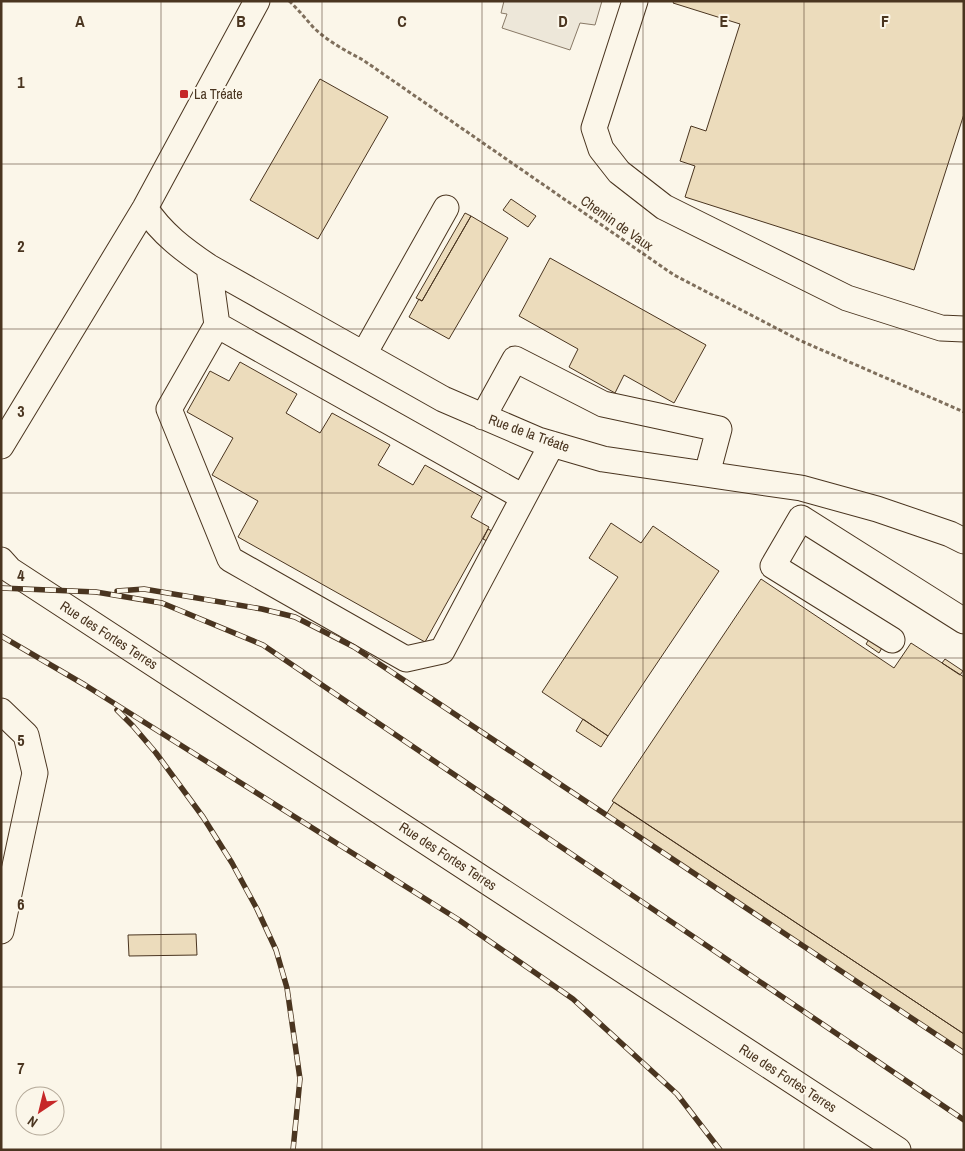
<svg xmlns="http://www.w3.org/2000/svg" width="965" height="1151" font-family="'Archivo Narrow',sans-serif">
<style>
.parking{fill:#ede7d9;stroke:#887966}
.building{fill:#ecdcbc;stroke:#4a3520}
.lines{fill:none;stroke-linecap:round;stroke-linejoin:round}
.minor-casing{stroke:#4a3520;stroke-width:27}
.path{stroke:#7f6f5c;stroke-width:3;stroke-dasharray:4 2.5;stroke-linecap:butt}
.minor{stroke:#fbf6e9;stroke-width:25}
.rail-casing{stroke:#4a3520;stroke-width:5.5}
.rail{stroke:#fbf6e9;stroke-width:4;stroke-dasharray:11;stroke-linecap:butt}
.grid{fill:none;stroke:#4a3520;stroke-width:1;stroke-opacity:0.55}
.poi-dot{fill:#c62828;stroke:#fbf6e9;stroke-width:2}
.labels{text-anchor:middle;stroke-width:4;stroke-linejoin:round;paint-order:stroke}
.poi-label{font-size:14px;fill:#4a3520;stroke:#fbf6e9;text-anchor:start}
.street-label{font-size:14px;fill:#4a3520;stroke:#fbf6e9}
.grid-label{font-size:16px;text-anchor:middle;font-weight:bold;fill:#4a3520;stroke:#fbf6e9;stroke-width:4;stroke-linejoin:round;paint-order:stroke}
</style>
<rect width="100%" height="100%" fill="#fbf6e9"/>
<path class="parking" d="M504 1H602L595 25 580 23 570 50 502 28 507 14 501 13Z"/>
<path class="building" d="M674 1H964V114L914 270 685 197 695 166 680 161 691 126 706 131 740 24 673 3Z
M320 79 388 117 318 239 250 200Z
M511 199 536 216 528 227 503 210Z
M465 213 471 216 422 301 416 298Z
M471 216 508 238 449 339 409 317 419 299 422 301Z
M550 258 706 345 674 403 624 375 615 393 569 367 578 349 519 316Z
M240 362 297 394 286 413 320 433 332 413 390 445 378 465 413 485 425 465 482 497 471 517 489 527 425 642 238 537 258 501 212 475 233 438 187 412 210 371 229 381Z
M611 523 641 543 653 526 719 571 608 736 542 692 618 577 589 558Z
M488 529 494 532 489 542 483 539Z
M761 579 894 668 911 643 964 677V1034L612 801Z
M870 638 883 646 879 653 866 644Z
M945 659 963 671 960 675 942 663Z
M583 719 608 736 601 747 576 731Z
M614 802 964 1034V1055L605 816Z
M196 934 197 955 129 956 128 935Z"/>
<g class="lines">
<defs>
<path id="minor" d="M635 1 594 128 601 149 619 172 664 207 847 298 941 328 964 329
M145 208C162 234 184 250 209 267L443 399 538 440 603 459 801 488 877 509 950 534 964 541
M209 267 217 325 169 409 230 559 406 659 442 651 552 444
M217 325 523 497
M364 354 446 208
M483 417 515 359 603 404 719 429 707 474
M1 446 145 208 257 1
M1 560 10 570 898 1150
M892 640 773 566 801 518 964 621
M1 711 26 735 35 773 1 931"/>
</defs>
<use href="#minor" class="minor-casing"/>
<path class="path" d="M289 1C298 9 305 18 313 27 327 41 346 51 363 60L674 275 799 340 964 412"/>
<use href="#minor" class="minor"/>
<defs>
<path id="rail" d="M1 588 96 592 162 603 263 645 964 1120
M117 591 144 589 262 609 295 617 354 647 964 1053
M1 636 85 685 459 920 573 999 677 1094 720 1150
M117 710 133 726 156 753 203 817 232 863 257 909 276 950 287 988 300 1079 293 1150"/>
</defs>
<use href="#rail" class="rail-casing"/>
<use href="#rail" class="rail"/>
</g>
<path class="grid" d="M161 1V1150M322 1V1150M482 1V1150M643 1V1150M804 1V1150M1 164H964M1 329H964M1 493H964M1 658H964M1 822H964M1 987H964"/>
<rect class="poi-dot" x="179" y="89" width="10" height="10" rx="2.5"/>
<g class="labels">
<g class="poi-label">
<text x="194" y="99">La Tréate</text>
</g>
<g class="street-label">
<text transform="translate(617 223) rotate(35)" y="5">Chemin de Vaux</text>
<text transform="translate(529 433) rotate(20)" y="5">Rue de la Tréate</text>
<text transform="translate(109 635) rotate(33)" y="5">Rue des Fortes Terres</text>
<text transform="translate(448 856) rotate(33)" y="5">Rue des Fortes Terres</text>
<text transform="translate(788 1078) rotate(33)" y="5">Rue des Fortes Terres</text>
</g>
</g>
<g class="grid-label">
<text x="80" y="27">A</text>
<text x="241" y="27">B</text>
<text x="402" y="27">C</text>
<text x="563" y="27">D</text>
<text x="724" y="27">E</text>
<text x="885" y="27">F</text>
<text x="21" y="88">1</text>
<text x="21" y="252">2</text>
<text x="21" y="417">3</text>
<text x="21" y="581">4</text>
<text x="21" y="746">5</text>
<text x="21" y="910">6</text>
<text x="21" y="1074">7</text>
</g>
<rect width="965" height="1151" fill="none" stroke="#4a3520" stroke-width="5"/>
<g transform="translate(40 1111) rotate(215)"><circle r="24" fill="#fbf6e9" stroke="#b4a999"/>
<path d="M0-4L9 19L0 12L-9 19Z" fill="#c62828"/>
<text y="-8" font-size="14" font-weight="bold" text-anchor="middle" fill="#4a3520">N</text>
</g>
</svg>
